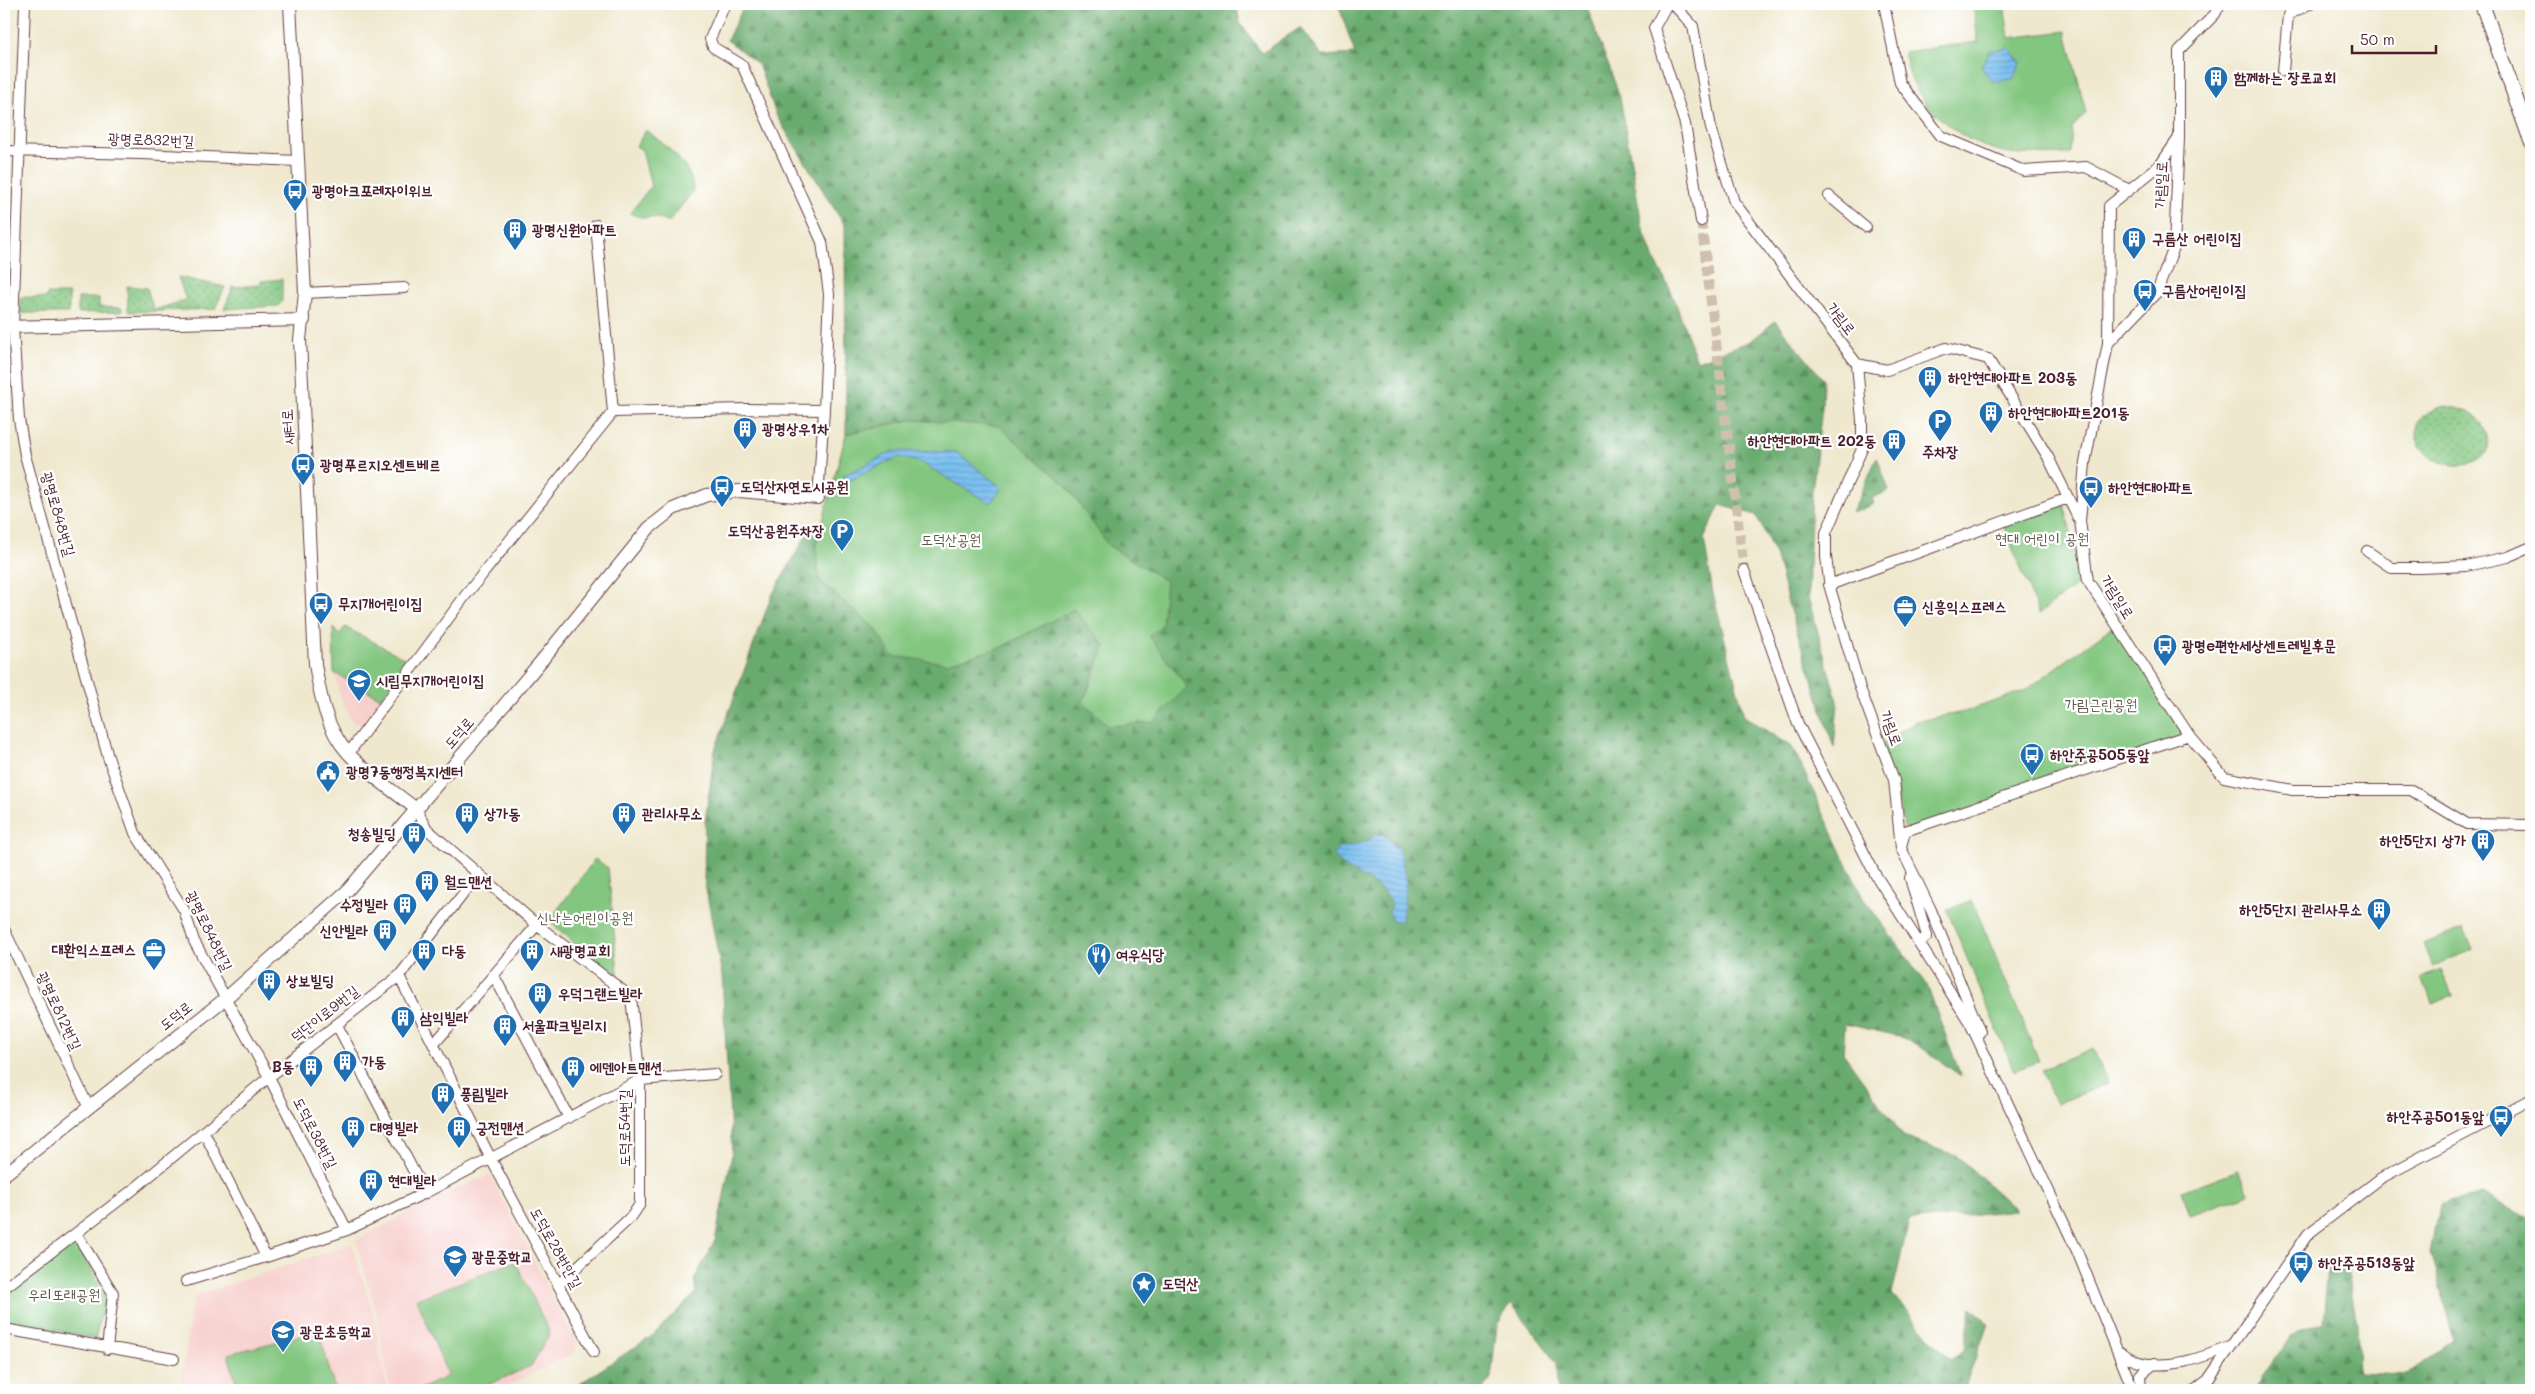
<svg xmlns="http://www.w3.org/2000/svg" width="2535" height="1394" font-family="Mali,'Poor Story',sans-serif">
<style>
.built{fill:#f7d0cd}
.grass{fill:url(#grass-dots);stroke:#667255}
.forest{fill:url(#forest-firs);stroke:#5a654c}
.park{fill:#82c67f;stroke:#667255}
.water{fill:url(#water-rules);stroke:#626f8e}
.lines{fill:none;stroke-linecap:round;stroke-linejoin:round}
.minor-tunnel{stroke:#cec0ad;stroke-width:10;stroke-dasharray:10 5;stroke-linecap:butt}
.minor-casing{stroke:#633d43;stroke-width:12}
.tertiary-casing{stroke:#633d43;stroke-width:14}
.secondary-casing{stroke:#633d43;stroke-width:16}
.minor{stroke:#fff;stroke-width:10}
.tertiary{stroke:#fff;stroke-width:12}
.secondary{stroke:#fff;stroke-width:14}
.labels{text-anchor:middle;stroke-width:4.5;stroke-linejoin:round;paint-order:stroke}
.poi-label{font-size:15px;font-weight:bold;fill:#4a1f2b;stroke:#fff;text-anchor:start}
.street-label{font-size:15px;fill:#4a1f2b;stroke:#fff}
.park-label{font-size:15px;fill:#5e5948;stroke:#fff}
</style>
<defs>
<pattern id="grass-dots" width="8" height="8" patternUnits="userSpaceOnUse" patternTransform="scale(1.25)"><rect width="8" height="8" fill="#82c67f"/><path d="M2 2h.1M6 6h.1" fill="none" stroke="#6ca068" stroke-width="1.8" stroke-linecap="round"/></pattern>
<pattern id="forest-firs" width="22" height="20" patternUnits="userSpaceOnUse" patternTransform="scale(1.25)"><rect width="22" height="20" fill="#69ab6e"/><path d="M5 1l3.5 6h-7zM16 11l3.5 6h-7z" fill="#588b5b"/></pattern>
<pattern id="water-rules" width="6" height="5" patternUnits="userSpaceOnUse" patternTransform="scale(1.25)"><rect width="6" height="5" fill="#79bff1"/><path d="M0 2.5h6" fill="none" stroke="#659bc3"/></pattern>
</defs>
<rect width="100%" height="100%" fill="#fff"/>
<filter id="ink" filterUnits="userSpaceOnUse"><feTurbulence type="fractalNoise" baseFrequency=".02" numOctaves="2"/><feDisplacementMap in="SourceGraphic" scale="10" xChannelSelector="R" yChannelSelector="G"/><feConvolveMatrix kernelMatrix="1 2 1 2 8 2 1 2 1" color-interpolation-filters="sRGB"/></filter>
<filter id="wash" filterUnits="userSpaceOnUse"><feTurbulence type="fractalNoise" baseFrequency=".0096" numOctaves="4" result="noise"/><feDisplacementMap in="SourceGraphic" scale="20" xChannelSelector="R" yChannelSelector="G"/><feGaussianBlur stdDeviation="1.12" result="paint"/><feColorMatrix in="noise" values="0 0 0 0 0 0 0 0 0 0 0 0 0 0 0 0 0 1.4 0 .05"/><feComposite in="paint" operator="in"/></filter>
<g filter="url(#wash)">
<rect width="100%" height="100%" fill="#efe8ce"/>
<path class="built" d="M334 673 381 698 362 723 355 724 343 706Z
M490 1175 577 1344 575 1353 498 1390H390L377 1316 356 1240 447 1192Z
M352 1244 374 1316 387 1390H180L192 1303 197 1295Z"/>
<path class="grass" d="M178 277 225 287 215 309 128 312 127 286 147 288 154 310 186 300Z
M282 279V301L278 306 224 309 233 287 260 285 261 281Z
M47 294H69V313H21V297L46 298Z
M78 298H99V307L122 308V312L78 313Z
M2445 406C2455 408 2465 409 2474 415 2491 427 2496 455 2473 463 2426 477 2387 419 2445 406Z"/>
<path class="forest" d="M745 4H1236L1240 23 1262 53 1301 27 1322 56 1355 54 1338 4H1586L1620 97 1642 225 1651 252 1672 293 1697 361 1751 341 1775 321 1823 379 1822 408 1812 492 1808 597 1838 704 1834 748 1790 610 1775 554 1756 515 1720 505 1704 539 1713 593 1744 716 1793 748 1863 898 1926 983 1961 1076 1925 1050 1899 1036 1845 1024 1843 1053 1904 1137 1957 1156 2016 1210 1909 1221 1892 1294 1950 1360 1965 1348 1971 1308 1988 1323 1964 1390H1558L1557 1363 1511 1303 1497 1325 1491 1378 1482 1390H570L652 1336 697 1292 694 1280 715 1241 732 1154 722 976 704 879 705 821 715 750 771 597 807 534 822 523 816 546 819 580 876 629 892 656 999 648 1074 609 1105 646 1083 702 1149 636 1165 581 1109 546 1066 486 912 420 846 434 845 226 777 117 758 64 727 40Z
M1877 457 1889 491 1872 498 1874 504 1852 513Z
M2482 1194 2523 1216 2531 1217V1390H2254L2292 1335 2323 1322 2328 1268 2347 1269 2357 1322 2359 1373 2406 1375 2454 1340 2430 1252 2439 1205Z"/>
<path class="park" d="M1973 4H2004L2009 38 2066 31 2086 113 2072 128 2070 154C2049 154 2026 156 2005 152 1968 146 1925 114 1911 78 1908 69 1906 60 1904 52L1978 42Z
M646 130C664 145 693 164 693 191L669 222C656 214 642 221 630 213L651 186 642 150 636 146Z
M911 420 999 426 1066 486 1109 546 1166 581 1162 625 1149 636 1187 687 1153 722 1109 726 1083 702 1105 646 1074 609 999 648 947 663 892 656 876 629 819 580 816 546 846 434Z
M2063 499 2082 581 2039 614 2002 522Z
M2116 624 2189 735 1905 831 1894 780 1881 745 1917 721 1964 712 2026 690Z
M345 627 408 660 381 698 334 673 333 628 340 634Z
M595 859 608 868 619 983 549 921Z
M1972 900 2039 1061 2014 1071 1947 910Z
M2464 928 2473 950 2432 966 2423 944Z
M2441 969 2452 995 2432 1003 2422 977Z
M2093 1049 2108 1083 2056 1104 2041 1070Z
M2238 1170 2249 1194 2190 1215 2182 1191Z
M76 1240 106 1295 95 1339 4 1319V1297Z
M513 1262 516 1263 550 1333 531 1366 476 1390H418L448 1376 417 1299Z
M319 1331 335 1390H238L228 1354Z"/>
<path class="water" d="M2009 48 2021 63 2013 79 1993 82 1981 67 1990 51Z
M893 451 956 452 1002 488 990 503 922 463 898 457 846 482 843 476Z
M1383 834 1400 852 1406 882 1402 920 1393 922 1389 912 1392 905C1381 877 1347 877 1334 855L1339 848 1366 842 1375 835Z"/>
</g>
<g filter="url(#ink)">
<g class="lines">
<path class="minor-tunnel" d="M1701 221 1744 570"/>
<defs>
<path id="minor" d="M25 4 13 327 19 419 25 455 108 757 135 833 184 910 194 941 269 1077 347 1230
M725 4 710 39 713 47 742 65 822 242 829 294 824 410
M1667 4 1654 28 1685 124 1701 221
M1673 4 1693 26 1711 128 1734 202 1857 364 1887 370 1946 348 1988 359 2048 457 2079 520
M1884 4 1900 83 1941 136 2024 171 2086 167 2129 190
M2220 4 2215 14 2179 51V139L2174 247 2157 292 2108 343 2085 463 2080 521 2088 581 2189 735 2224 777 2293 790H2411L2467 824 2531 825
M2283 71 2288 15 2309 4
M4 151 142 154 297 161
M1829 196 1866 227
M596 225 613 412
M305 293 404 288
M2108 343 2109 206 2160 165 2178 139
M1857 364 1862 420V449L1826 533V557L1830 588 1860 688 1894 780 1901 848 1931 910 1980 1032
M2367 551 2392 568H2422L2466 566 2508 557 2531 547
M1744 570 1798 724 1875 874 1970 1023 2077 1251 2133 1390
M1829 585 2068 498
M348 754 465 596 613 412 746 409 824 410 818 498
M416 809 427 829 537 925 631 997 640 1080V1204L632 1216 559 1284
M1902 843 1905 831 2189 735
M1910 878 1927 936 1920 943
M4 929 88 1106
M399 976 491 1159 594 1352
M494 976 569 1118
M337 1025 425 1193
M434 1044 537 925
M204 1132 266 1257
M76 1233 113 1293 107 1349
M186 1281 266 1257 347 1230 425 1193 640 1080 715 1074
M4 1288 134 1189 269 1077 399 976 478 875
M4 1329 174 1359
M2118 1351C2125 1355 2132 1360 2139 1362 2169 1370 2201 1358 2229 1347
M2141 1390 2140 1375 2155 1363
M2195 1390 2208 1380 2308 1234 2381 1178 2531 1099"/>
<path id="tertiary" d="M290 4 305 293 300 340 315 664C320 695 326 729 348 753 366 773 395 792 416 809
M4 327 304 320
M4 1175 226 998 348 890 543 659 649 528 673 509 707 495 739 491 818 498"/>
<path id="secondary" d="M2482 4 2531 141"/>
</defs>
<use href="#minor" class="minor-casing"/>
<use href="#tertiary" class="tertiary-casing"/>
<use href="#secondary" class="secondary-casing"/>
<use href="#minor" class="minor"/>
<use href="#tertiary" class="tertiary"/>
<use href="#secondary" class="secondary"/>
</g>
</g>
<defs>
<symbol id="building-pin" viewBox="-11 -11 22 30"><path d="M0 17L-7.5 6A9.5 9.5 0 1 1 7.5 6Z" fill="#1f6fb2" stroke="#fff"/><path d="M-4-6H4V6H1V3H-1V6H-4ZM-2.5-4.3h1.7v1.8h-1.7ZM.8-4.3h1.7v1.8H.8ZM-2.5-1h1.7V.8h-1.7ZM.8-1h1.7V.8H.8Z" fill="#fff"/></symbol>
<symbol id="bus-pin" viewBox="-11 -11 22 30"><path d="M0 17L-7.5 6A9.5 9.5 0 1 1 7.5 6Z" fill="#1f6fb2" stroke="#fff"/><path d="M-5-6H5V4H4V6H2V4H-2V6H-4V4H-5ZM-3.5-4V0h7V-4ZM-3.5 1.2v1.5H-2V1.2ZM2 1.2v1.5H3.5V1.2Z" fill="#fff"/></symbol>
<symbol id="parking-pin" viewBox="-11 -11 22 30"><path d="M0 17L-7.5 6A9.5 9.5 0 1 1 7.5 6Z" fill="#1f6fb2" stroke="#fff"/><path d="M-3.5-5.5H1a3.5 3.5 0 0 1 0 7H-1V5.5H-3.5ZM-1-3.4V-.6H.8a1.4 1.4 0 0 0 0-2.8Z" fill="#fff"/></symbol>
<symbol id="office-pin" viewBox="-11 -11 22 30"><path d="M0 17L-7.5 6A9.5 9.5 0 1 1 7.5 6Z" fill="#1f6fb2" stroke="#fff"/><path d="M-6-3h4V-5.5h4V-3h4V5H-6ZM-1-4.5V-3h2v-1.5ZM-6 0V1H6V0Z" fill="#fff"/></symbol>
<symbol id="school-pin" viewBox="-11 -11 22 30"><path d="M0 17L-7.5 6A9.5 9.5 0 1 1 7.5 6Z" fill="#1f6fb2" stroke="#fff"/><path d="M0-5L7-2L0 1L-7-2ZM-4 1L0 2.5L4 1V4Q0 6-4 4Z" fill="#fff"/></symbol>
<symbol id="civic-pin" viewBox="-11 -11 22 30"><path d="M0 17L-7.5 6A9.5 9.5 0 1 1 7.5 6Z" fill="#1f6fb2" stroke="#fff"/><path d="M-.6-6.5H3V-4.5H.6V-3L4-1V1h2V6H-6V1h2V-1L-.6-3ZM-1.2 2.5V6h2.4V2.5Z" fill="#fff"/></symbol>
<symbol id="restaurant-pin" viewBox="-11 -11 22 30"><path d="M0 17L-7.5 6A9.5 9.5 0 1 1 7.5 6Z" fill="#1f6fb2" stroke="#fff"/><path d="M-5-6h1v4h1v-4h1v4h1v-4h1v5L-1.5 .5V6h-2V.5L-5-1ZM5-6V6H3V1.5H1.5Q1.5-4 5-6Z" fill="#fff"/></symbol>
<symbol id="sight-pin" viewBox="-11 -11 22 30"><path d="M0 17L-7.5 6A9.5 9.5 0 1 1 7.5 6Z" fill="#1f6fb2" stroke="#fff"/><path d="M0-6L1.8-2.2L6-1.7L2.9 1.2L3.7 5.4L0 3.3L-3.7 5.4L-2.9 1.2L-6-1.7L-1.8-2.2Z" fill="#fff"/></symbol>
</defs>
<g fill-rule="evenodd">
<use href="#building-pin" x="2202" y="64" width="28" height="38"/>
<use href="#bus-pin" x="281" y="177" width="28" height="38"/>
<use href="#building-pin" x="501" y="216" width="28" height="38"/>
<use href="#building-pin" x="2120" y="225" width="28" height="38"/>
<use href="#bus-pin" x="2131" y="277" width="28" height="38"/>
<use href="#building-pin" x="1916" y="364" width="28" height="38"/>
<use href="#building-pin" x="1977" y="399" width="28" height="38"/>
<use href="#parking-pin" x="1926" y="407" width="28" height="38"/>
<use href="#building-pin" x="731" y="415" width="28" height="38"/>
<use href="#building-pin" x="1880" y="427" width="28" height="38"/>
<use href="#bus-pin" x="289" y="451" width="28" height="38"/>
<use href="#bus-pin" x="708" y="473" width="28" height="38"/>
<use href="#bus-pin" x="2077" y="474" width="28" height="38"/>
<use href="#parking-pin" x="828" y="517" width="28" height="38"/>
<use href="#bus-pin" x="307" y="590" width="28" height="38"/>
<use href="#office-pin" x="1891" y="593" width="28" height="38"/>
<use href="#bus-pin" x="2151" y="632" width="28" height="38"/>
<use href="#school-pin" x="345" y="667" width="28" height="38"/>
<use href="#bus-pin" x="2018" y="741" width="28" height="38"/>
<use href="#civic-pin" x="314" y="758" width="28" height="38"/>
<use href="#building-pin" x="453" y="800" width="28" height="38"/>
<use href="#building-pin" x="610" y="800" width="28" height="38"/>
<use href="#building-pin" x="400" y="820" width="28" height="38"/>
<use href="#building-pin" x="2469" y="827" width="28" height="38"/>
<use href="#building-pin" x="413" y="868" width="28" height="38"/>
<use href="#building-pin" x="391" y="891" width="28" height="38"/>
<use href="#building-pin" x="2365" y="896" width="28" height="38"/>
<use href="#building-pin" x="371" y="917" width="28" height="38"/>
<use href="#office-pin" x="140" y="936" width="28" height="38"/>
<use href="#building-pin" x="410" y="937" width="28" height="38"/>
<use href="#building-pin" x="518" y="937" width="28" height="38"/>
<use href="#restaurant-pin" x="1085" y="941" width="28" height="38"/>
<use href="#building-pin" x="255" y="967" width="28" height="38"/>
<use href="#building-pin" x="526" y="980" width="28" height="38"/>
<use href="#building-pin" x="389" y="1004" width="28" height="38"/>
<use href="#building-pin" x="491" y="1012" width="28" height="38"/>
<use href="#building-pin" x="331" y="1048" width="28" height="38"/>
<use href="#building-pin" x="297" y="1053" width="28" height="38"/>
<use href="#building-pin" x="559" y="1054" width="28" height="38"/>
<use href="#building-pin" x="429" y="1080" width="28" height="38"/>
<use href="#bus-pin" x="2487" y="1103" width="28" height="38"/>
<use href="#building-pin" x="339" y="1114" width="28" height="38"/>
<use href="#building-pin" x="445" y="1114" width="28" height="38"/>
<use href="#building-pin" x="357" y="1167" width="28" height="38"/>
<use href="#school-pin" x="441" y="1243" width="28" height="38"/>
<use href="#bus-pin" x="2287" y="1249" width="28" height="38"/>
<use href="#sight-pin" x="1130" y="1270" width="28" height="38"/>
<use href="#school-pin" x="269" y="1318" width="28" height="38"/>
</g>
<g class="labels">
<g class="poi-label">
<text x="2234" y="83">함께하는 장로교회</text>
<text x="312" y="196">광명아크포레자이위브</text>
<text x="532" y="235">광명신원아파트</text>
<text x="2152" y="244">구름산 어린이집</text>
<text x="2162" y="296">구름산어린이집</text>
<text x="1948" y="383">하안현대아파트 203동</text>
<text x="2008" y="418">하안현대아파트201동</text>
<text x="762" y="434">광명상우1차</text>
<text x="1876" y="446" text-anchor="end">하안현대아파트 202동</text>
<text x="1940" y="457" text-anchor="middle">주차장</text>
<text x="320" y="470">광명푸르지오센트베르</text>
<text x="740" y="492">도덕산자연도시공원</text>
<text x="2108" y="493">하안현대아파트</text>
<text x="824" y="536" text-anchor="end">도덕산공원주차장</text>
<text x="338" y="609">무지개어린이집</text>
<text x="1922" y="612">신흥익스프레스</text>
<text x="2182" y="651">광명e편한세상센트레빌후문</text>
<text x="376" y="686">시립무지개어린이집</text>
<text x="2050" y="760">하안주공505동앞</text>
<text x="346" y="777">광명7동행정복지센터</text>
<text x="484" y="819">상가동</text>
<text x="642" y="819">관리사무소</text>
<text x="396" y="839" text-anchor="end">청송빌딩</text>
<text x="2466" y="846" text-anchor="end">하안5단지 상가</text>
<text x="444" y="887">월드맨션</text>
<text x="388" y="910" text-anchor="end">수정빌라</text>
<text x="2362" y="915" text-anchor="end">하안5단지 관리사무소</text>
<text x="368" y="936" text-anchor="end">신안빌라</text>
<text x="136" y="955" text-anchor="end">대환익스프레스</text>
<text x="442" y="956">다동</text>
<text x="550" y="956">새광명교회</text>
<text x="1116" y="960">여우식당</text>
<text x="286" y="986">상보빌딩</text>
<text x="558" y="999">우덕그랜드빌라</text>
<text x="420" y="1023">삼익빌라</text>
<text x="522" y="1031">서울파크빌리지</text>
<text x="362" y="1067">가동</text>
<text x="294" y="1072" text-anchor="end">B동</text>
<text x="590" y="1073">에덴아트맨션</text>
<text x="460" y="1099">풍림빌라</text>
<text x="2484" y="1122" text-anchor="end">하안주공501동앞</text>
<text x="370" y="1133">대영빌라</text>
<text x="476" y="1133">궁전맨션</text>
<text x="388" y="1186">현대빌라</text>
<text x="472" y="1262">광문중학교</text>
<text x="2318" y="1268">하안주공513동앞</text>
<text x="1162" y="1289">도덕산</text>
<text x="300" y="1337">광문초등학교</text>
</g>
<g class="street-label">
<text transform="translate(151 140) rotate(2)" y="5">광명로832번길</text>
<text transform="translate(2161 185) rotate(-87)" y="5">가림일로</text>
<text transform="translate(1841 319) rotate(52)" y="5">가림로</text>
<text transform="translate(288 427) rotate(-93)" y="5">새터로</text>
<text transform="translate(58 514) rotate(74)" y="5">광명로848번길</text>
<text transform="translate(2117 597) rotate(58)" y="5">가림일로</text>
<text transform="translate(1891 728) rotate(70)" y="5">가림로</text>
<text transform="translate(459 733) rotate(-49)" y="5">도덕로</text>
<text transform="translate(209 931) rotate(64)" y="5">광명로848번길</text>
<text transform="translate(59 1011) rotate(65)" y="5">광명로812번길</text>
<text transform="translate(325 1014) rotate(-38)" y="5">덕단이로9번길</text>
<text transform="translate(176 1016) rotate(-38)" y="5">도덕로</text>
<text transform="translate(625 1128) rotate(-90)" y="5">도덕로54번길</text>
<text transform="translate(315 1133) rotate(63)" y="5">도덕로38번길</text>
<text transform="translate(556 1248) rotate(61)" y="5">도덕로28번안길</text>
</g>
<g class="park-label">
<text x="2042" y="544">현대 어린이 공원</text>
<text x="951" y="545">도덕산공원</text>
<text x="2101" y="710">가림근린공원</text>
<text x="585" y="923">신나는어린이공원</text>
<text x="64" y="1300">우리또래공원</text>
</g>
</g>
<rect width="2535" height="1394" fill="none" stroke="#fff" stroke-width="20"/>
<path d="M2352 45v8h84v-8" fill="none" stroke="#4a1f2b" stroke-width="2.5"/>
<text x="2360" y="45" font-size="15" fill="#4a1f2b" stroke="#ffffff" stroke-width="4" paint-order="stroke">50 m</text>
</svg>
